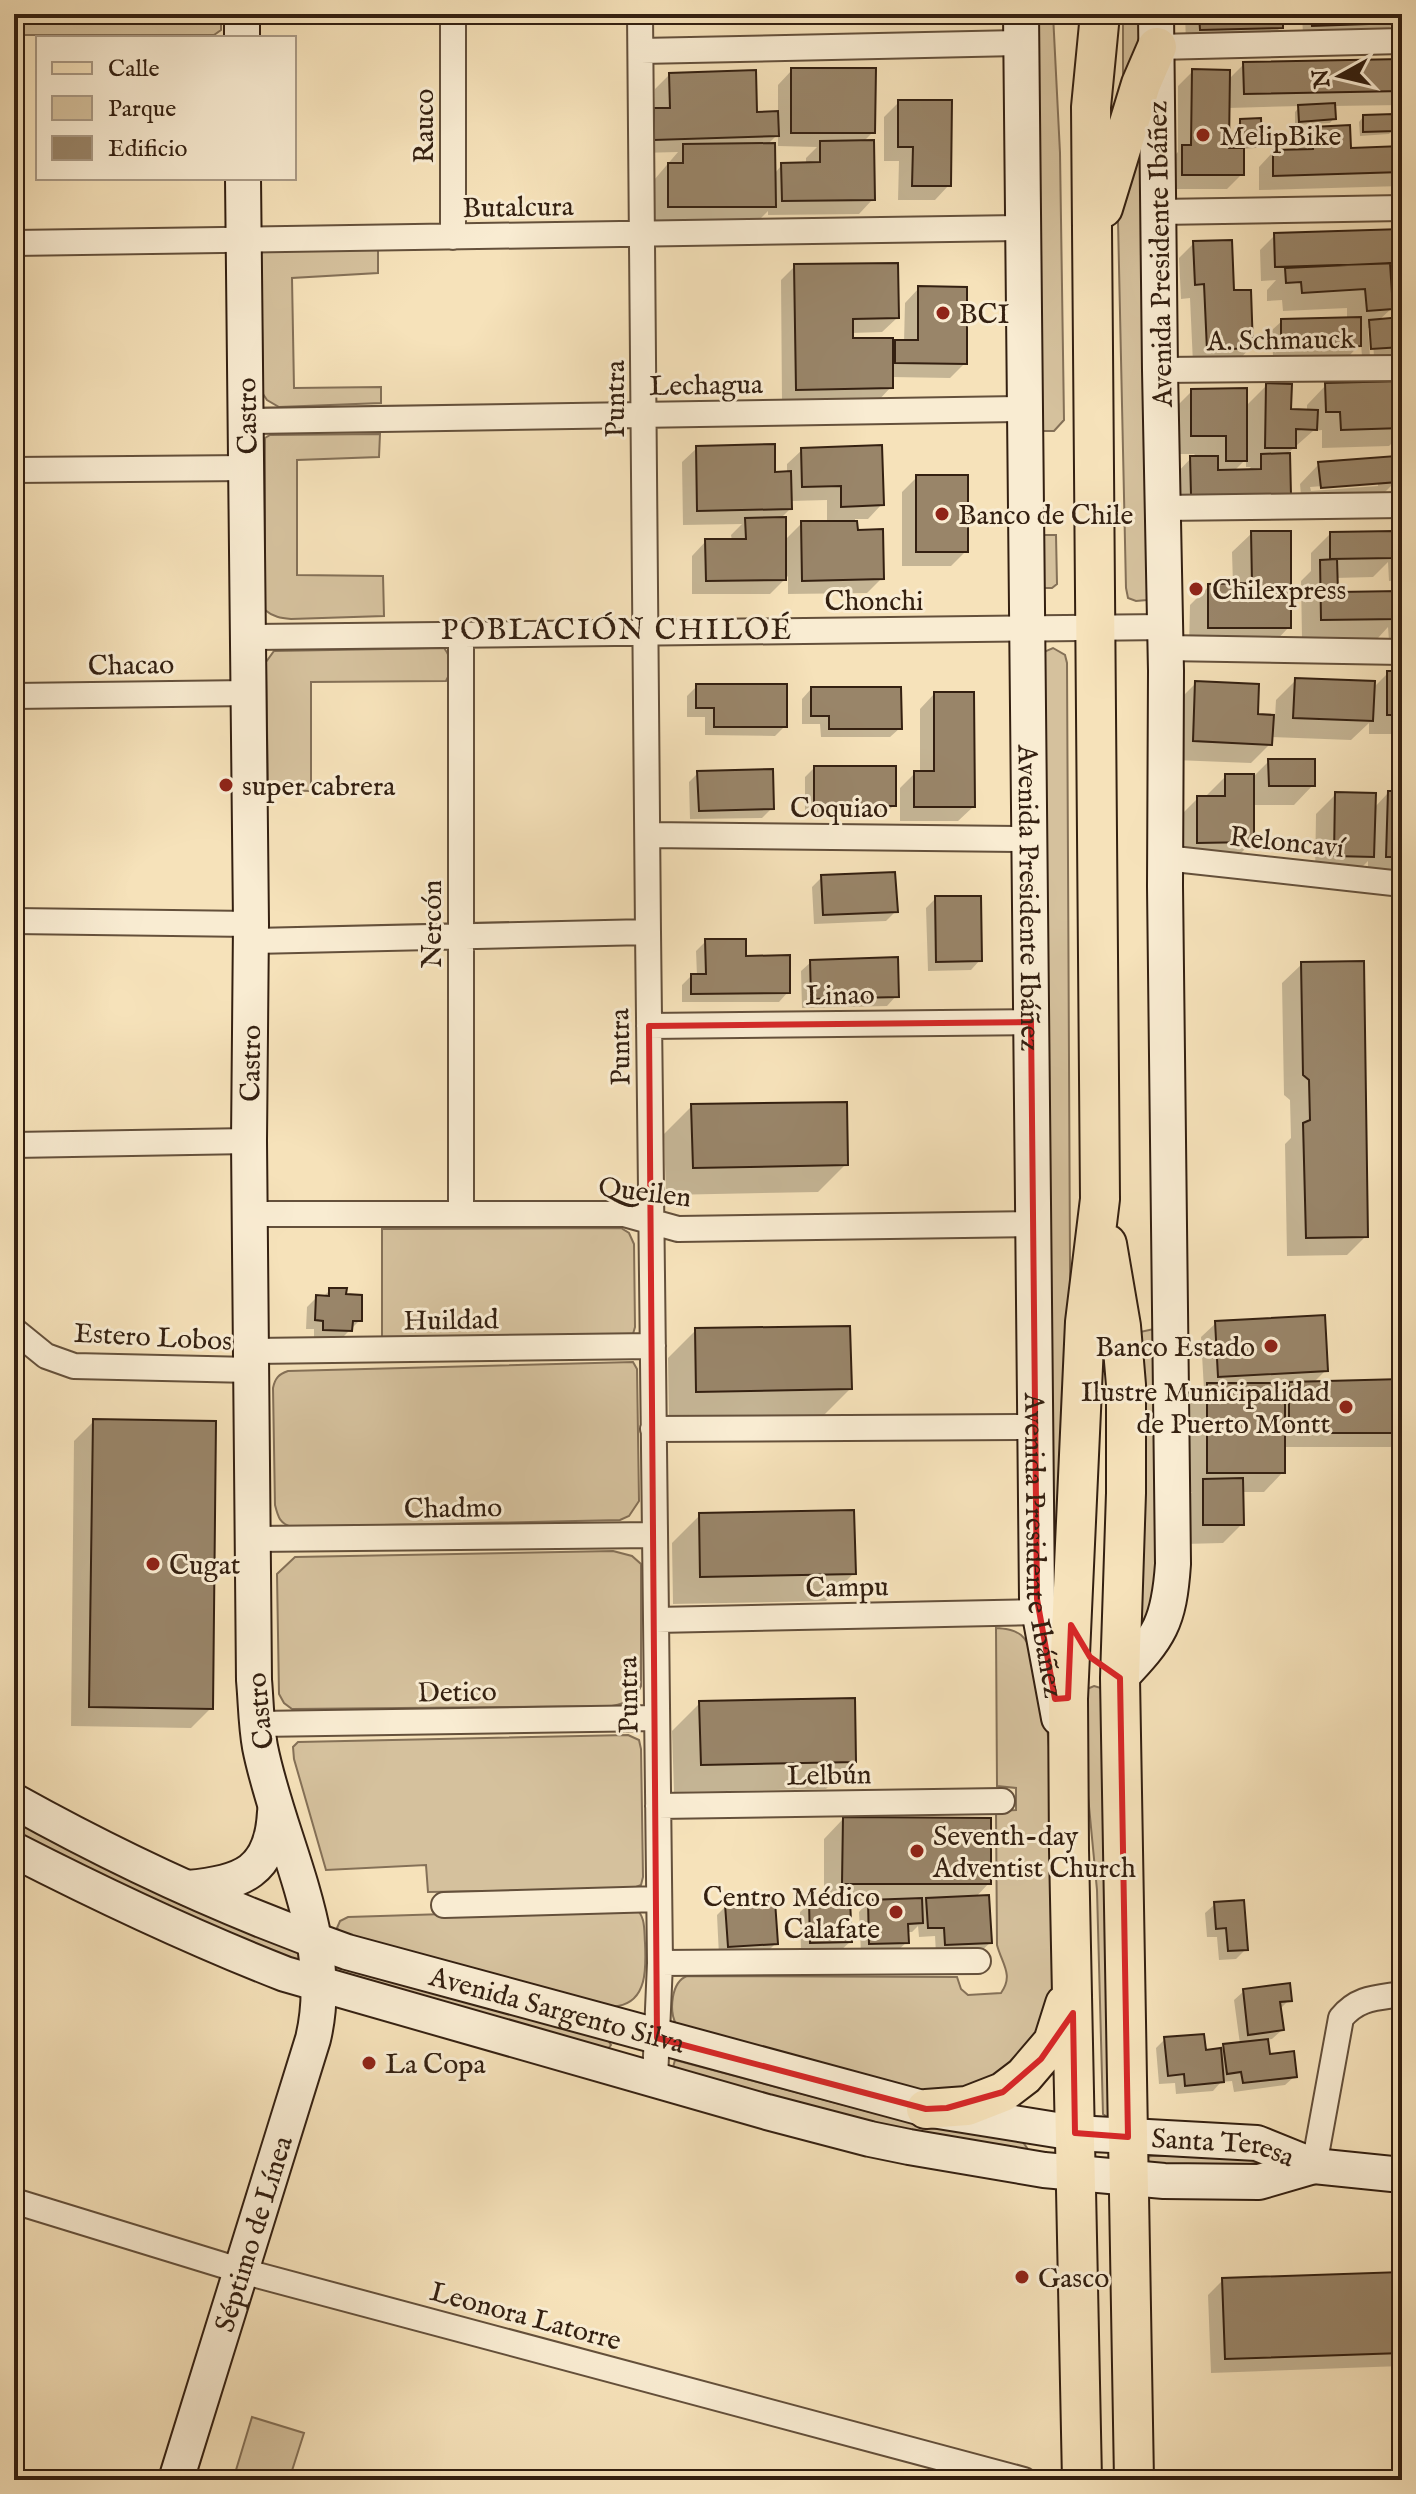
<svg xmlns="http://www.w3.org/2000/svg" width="1416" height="2494" font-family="'IM FELL English',serif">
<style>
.green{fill:#d5c19d;stroke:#847057;stroke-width:2}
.shadow{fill:#0003;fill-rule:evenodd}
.building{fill:#998569;stroke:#342011;stroke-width:2}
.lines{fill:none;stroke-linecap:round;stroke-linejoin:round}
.street-casing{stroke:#64503b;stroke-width:28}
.secondary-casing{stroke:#342011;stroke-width:38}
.primary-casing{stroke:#342011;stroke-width:42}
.street{stroke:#f9ecd2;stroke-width:24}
.secondary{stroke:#f9ecd2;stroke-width:34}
.primary{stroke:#f6e2ba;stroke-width:38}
.marked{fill:none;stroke:#d62828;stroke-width:6;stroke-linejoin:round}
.poi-dot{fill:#8f2418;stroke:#f9ecd2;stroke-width:3}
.labels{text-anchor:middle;stroke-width:6;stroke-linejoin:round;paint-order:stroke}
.street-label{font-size:28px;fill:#342011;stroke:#f9ecd2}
.poi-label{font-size:28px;fill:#342011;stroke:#f9ecd2;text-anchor:start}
.neighbourhood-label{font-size:30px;letter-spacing:2px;fill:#342011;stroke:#f9ecd2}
</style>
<rect width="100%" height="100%" fill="#f6e2ba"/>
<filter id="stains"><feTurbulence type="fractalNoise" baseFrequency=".0025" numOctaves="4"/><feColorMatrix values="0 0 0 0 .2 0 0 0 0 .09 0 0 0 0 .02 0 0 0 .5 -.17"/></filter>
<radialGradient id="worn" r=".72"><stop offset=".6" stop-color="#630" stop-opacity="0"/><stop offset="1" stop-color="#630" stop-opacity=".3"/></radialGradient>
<path class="green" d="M49 14H221V30L214 35H14V20H39Z
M1031 14H1053L1060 153 1064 420 1054 431H1035Z
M1123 14H1143L1142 33 1123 88Z
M1140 104 1149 595 1147 600 1136 601 1128 598 1126 588 1118 221 1122 183Z
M378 243V273L292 278 294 388 381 387V403L279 407 267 400 263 394 261 254 265 249Z
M380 434 379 457 297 460V575L383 576 384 616 291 619C281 618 273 617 265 610V438L270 435Z
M1037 535H1056L1057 584 1052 588H1043Z
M444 648C452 658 452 670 446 681L311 682V791L268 790 266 662 274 651Z
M1053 648 1065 655 1067 663 1070 1262V1342L1054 1617 1040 657 1046 651Z
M621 1228 629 1233 634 1244 635 1327 633 1334 626 1339H382V1229Z
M1154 1329 1158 1403 1156 1599 1148 1617 1143 1622 1138 1623 1145 1433 1140 1332Z
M633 1362 637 1369 639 1501 629 1516 620 1520 292 1527C280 1524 278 1517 275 1505L273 1388C275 1378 279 1374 288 1371Z
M613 1551 632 1556 641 1564V1686C635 1700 627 1703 612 1706L292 1709 284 1703 279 1694 277 1574 295 1557Z
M996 1628C1005 1629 1013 1629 1021 1635 1039 1650 1047 1722 1049 1747L1055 1981 1051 2009 1038 2040 985 2088 921 2092 676 2024C669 2011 671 1982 687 1976L957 1977 961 1989 968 1995 1001 1993C1014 1975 1002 1964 997 1945L996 1811 1016 1810V1788L997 1786Z
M1094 1686 1101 1688 1104 1692 1109 2117H1107L1103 2114 1097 1890 1086 1775 1087 1689Z
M628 1735 639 1740 641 1749 643 1877 641 1885 631 1889 428 1892 426 1865 326 1870 294 1759 293 1747 298 1742Z
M14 1817 302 1952 301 1963C203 1924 107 1881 14 1831Z
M635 1908C646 1916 644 1931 645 1943 646 1966 648 2001 618 2006 610 2008 601 2005 593 2004L342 1936 337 1928 340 1921 348 1917Z
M336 1965 608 2040 611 2045 607 2050 338 1977 333 1969Z
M675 2060 874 2113 1020 2138 1027 2148 1023 2152 919 2138 672 2071Z
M1152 2156H1241L1254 2159 1255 2163 1246 2165 1146 2164V2157Z
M252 2417 304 2433 289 2480H233Z"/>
<path class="shadow" d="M1185 14H1281V27L1266 42 1186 44Z
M1302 14H1402V32L1399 33 1398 19 1385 32 1303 35Z
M1402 61V105L1333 106 1334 118 1330 123 1295 125V112L1300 106 1228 108 1227 150H1237V125L1241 121 1260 144 1256 148 1242 149V174L1227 189H1168V162L1178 152V86L1193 71 1228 80 1244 64Z
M792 70 873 132 863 142 873 199 859 214 768 215V211L759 220 654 221V180L678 152 640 153V125L655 109V89L670 74 755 114 778 113V85ZM778 134V146L817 147 806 158V165H782L774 174 767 145Z
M899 102 949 185 935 200H898L899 161H884V117Z
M1402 114V186L1259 190V167L1273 152 1299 151 1298 143 1313 129 1349 150 1396 148V127L1389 134 1360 136 1359 122 1363 117 1393 123Z
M1402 232V277H1389L1391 309 1378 321 1402 319V355L1374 357 1372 328H1368L1370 357H1362L1361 343 1350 355 1273 357 1272 330 1282 321 1347 320V308L1283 311 1282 300 1267 301V290L1276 280 1261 281 1260 250 1275 235Z
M1194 243 1232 292 1251 347 1237 362 1193 364 1190 298 1181 299 1179 258Z
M795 266 897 318 882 332 851 333V340L891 347 896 342H904L905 303 919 288 965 363 950 378 891 377V387L877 402 782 403 781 280Z
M1402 383V433L1389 446 1322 448V430L1313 431 1288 453 1289 494 1172 514V478L1195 454H1173V410L1192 391 1245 407 1267 385 1289 411H1307V405L1326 385ZM1246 459V467H1251L1246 472H1233Z
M697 448 773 474 787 473V464L802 450 882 504 868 519H855L856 532 882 578 867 593 788 594V576L770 594H692V556L706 541H732L731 535 742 524 683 525 682 462ZM827 500V523H802L784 541 779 520 790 509V501Z
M1319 464 1396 477 1402 470V503H1393V484L1376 501 1302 507 1300 484ZM1378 482V486L1311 491 1310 487Z
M917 477 966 551 951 566H902V492Z
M1252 533 1289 627 1270 647H1189L1190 605 1209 586 1233 585 1232 552Z
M1330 534 1392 546 1402 536V580L1389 581 1388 562 1373 577 1335 578 1336 594 1397 608 1402 603V641H1389L1388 627 1378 638 1302 639 1301 581 1311 571V553Z
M1388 673H1402V731L1399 734H1369V723L1351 740 1271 737 1270 744 1251 763 1174 760 1177 702 1196 683 1255 716 1275 717 1276 700 1296 680 1372 689Z
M697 686 785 726 775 736 705 735V717H687V696Z
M811 689 900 728 890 737H821L820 724H802V699Z
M934 694 973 807 958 821H900V788L915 773H920V709Z
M1269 761 1313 785 1294 805H1252V842L1233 861H1178V818L1198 798H1206V796L1226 776H1254Z
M814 768 894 805 884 815H805V777Z
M698 773 772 808 762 818 690 819 689 782Z
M1388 793H1402V876H1368V861L1353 876 1315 875 1316 814 1336 794 1374 808Z
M822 877 896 911 886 921 814 924 812 887Z
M936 898 980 960 971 970 928 971 926 908Z
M706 941 744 958 788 992 779 1002H682V985L691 976H697L696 951Z
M811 962 896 996 887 1006 802 1008 801 971Z
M1302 964 1366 1236 1347 1255 1287 1256 1285 1144 1291 1138 1290 1100 1284 1095 1282 983Z
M692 1106 846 1164 818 1192 666 1195 664 1134Z
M330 1290 344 1296 360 1320 341 1339H314V1329H306L307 1307 317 1297 322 1298Z
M1216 1323 1326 1370 1313 1383 1402 1381V1447H1283V1472L1264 1492H1241L1242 1524 1223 1543 1185 1544 1184 1500 1192 1492H1189V1405L1204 1390 1201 1337Z
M696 1330 850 1389 822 1417 669 1419 668 1358Z
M94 1421 211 1708 191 1728 71 1726 74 1441Z
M700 1515 854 1573 826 1601 673 1604 672 1543Z
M700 1703 854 1761 826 1789 674 1792 672 1731Z
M843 1819 989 1883 975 1898 990 1943 980 1952 936 1954 935 1936 919 1937 918 1926 912 1932H906L907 1942 897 1951 861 1953 859 1912 868 1902H848L850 1942 840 1951 801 1952 800 1912 810 1903 824 1902V1839Z
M1215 1904 1246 1949 1236 1959 1219 1960 1217 1937H1207L1205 1913Z
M726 1906 776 1943 766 1953 719 1956 717 1915Z
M1244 1991 1289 2000 1279 2010 1282 2030 1272 2039 1266 2040 1268 2057 1295 2076 1285 2085 1234 2092 1232 2081 1221 2082 1213 2091 1176 2094 1175 2083 1159 2084 1156 2048 1165 2039 1204 2052 1220 2050 1224 2046 1240 2044 1234 2000Z
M1402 2274V2366L1211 2373 1208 2295 1223 2280Z"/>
<path class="building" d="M1199 14H1283V28L1200 30Z
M1311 14H1396L1397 23 1312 26Z
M1402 59V91L1244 94 1243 62Z
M791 68H876L875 133H791Z
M1192 69 1230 70 1229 148H1244V175H1182V145H1191Z
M756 70 757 112 778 111 779 136 654 140V108H670L669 73Z
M898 100H952L951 186H912L913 147H898Z
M1335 103 1336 119 1299 122 1298 105Z
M1394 114 1395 131 1363 132V115Z
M1261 118 1262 145H1240V119Z
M1350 125 1351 148 1402 146V172L1273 176V150L1313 149 1312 127Z
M874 140 875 200 782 201 781 163 820 162V141Z
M775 143 776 207H668V163H683V144Z
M1402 229V263L1275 267 1274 233Z
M1232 240 1234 290H1251L1253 348 1207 350 1204 284 1195 285 1193 241Z
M898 263 899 318 853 319V338H893V388L796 390 794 264Z
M1390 263 1393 309 1367 311 1365 289 1302 293 1301 282 1286 283 1285 268Z
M918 286 967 287V364L895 363V340H918Z
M1361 317V346L1281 348V319Z
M1402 317V347L1371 349 1369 320Z
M1402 381V428L1341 430 1340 412H1326L1325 383Z
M1266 383 1292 384 1291 409 1318 410 1317 430 1296 429V448H1265Z
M1247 388V461H1226V436H1191V389Z
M775 444V472L791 471 792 509 697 511 696 446Z
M882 445 884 505 841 507V486L802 487 801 448Z
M1290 453 1291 495H1191L1190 456H1218V470L1261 469V454Z
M1396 456 1398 482 1321 488 1318 462Z
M916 475H968V552H916Z
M786 517V580L706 581 705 539H746L745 518Z
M801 521H857L858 530 883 529 884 579 802 581Z
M1251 531H1291V628H1208V584L1252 583Z
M1394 531V558L1330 559V532Z
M1337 559 1338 592 1399 591V619L1321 620 1320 560Z
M1387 671H1402V715H1387Z
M1295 678 1375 681 1373 721 1293 718Z
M1195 681 1259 684 1258 714 1274 715 1272 745 1193 741Z
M696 684H787V727H714V708H696Z
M811 687H901L902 729H829V716H811Z
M934 692H974L975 807H914V771H934Z
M1268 759H1315V786H1269Z
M814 766H896V806H814Z
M773 769 774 809 699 811 697 771Z
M1225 774H1254V842L1197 843V796H1225Z
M1388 791H1402V857H1386Z
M1335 792 1376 793 1374 857 1334 856Z
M895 872 898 912 823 915 821 875Z
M935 896H981L982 961 936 962Z
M705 939H746V956L790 955V993L691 994V974H706Z
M898 957 899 997 811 999 810 960Z
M1364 961 1368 1237 1306 1238 1303 1123 1310 1120 1309 1080 1303 1075 1301 962Z
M847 1102 848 1165 693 1168 691 1104Z
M329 1288H347L346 1294 362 1295V1321H353L352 1331 323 1330V1321L315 1320 316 1295 329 1296Z
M1325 1315 1328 1371 1218 1377 1215 1321Z
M850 1326 852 1389 696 1392 695 1328Z
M1402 1379V1433H1289V1382Z
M1207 1383H1285V1473H1207Z
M93 1419 216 1421 213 1709 89 1707Z
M1243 1478 1244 1525H1203V1479Z
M854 1510 856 1574 700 1577 699 1513Z
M855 1698 856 1762 701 1765 699 1701Z
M843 1817 991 1818V1884H842Z
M989 1895 992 1943 945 1945 944 1928H928L926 1898Z
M922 1898 923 1923 908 1924 909 1943 869 1944 868 1900Z
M850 1900 852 1942 810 1943 809 1901Z
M1244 1900 1248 1950 1228 1951 1226 1928 1216 1929 1214 1902Z
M775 1901 778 1944 728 1947 725 1904Z
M1290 1983 1292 2001 1280 2002 1284 2030 1248 2035 1243 1989Z
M1204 2034 1206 2050 1221 2048 1224 2082 1185 2086 1184 2074 1168 2076 1164 2037Z
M1268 2039 1270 2054 1294 2051 1297 2077 1243 2083 1241 2072 1227 2074 1223 2044Z
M1402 2272V2353L1225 2359 1222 2278Z"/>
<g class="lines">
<defs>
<path id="street" d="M453 14V237
M640 14 648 932 660 1963 655 2079
M1157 47 1402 41
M641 51 1021 43
M1158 212 1402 208
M14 243 1022 228
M1160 370 1402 368
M246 421 1023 409
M14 470 247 468
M1162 508 1402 505
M461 634V1214
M248 637 1165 627
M1165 648 1402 652
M14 696 249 693
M648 835 1029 839
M1165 858 1402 884
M14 921 251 924
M251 941 648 932
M649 1026 1031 1022
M14 1145 249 1141
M251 1214H624L678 1229 1033 1224
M14 1330 46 1356 74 1366 251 1370
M251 1351 653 1346
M653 1429 1035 1427
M252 1539 655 1535
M656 1620 1039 1612
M258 1724 657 1718
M658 1806 1002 1801
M444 1905 659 1899
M660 1963 978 1961
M1314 2166 1341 2018C1358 1997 1377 1998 1402 1994
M14 2201 242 2271 1024 2480"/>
<g id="secondary">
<path d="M242 14V38"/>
<path id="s1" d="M1021 14 1037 1599 1059 1718"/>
<path d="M1120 1678C1160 1636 1169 1623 1173 1564L1165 886 1166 671 1160 370 1156 14"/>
<path id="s2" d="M14 1801C120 1860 232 1912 347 1952L926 2109 1075 2133 1257 2143 1314 2166 1402 2175"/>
<path d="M14 1850C102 1895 193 1938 285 1974L767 2112 870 2139 909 2147 1044 2170 1164 2181 1259 2182 1314 2166"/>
<path d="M188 1888C242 1883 272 1872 275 1812"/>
<path id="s3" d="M176 2480 313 2039C337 1940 279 1843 260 1747 256 1725 256 1702 254 1680L249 1141 251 924 243 178"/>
</g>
<path id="primary" d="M1103 208 1141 84 1157 47
M1107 1244 1121 1326 1126 1385V1493L1120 1678 1134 2480
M926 2109 967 2106 1003 2092 1024 2076 1053 2042 1065 2004
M1082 2480 1069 1850 1068 1699 1085 1322 1100 1199 1091 107 1100 14"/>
</defs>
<use href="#street" class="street-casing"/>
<use href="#secondary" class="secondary-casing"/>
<use href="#primary" class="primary-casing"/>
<use href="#street" class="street"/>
<use href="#secondary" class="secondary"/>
<use href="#primary" class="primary"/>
</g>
<path class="marked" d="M1031 1022 1037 1599 1055 1699 1068 1698 1071 1625 1090 1657 1120 1678 1128 2137 1075 2133 1073 2013 1041 2059 1003 2092 947 2108 926 2109 657 2038 649 1026Z"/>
<g class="poi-dot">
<circle cx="1203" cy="135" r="8"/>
<circle cx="943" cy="313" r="8"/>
<circle cx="942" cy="514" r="8"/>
<circle cx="1196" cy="589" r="8"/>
<circle cx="226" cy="785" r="8"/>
<circle cx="1271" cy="1346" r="8"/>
<circle cx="1346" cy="1407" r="8"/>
<circle cx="153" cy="1564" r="8"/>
<circle cx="917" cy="1851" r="8"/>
<circle cx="896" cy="1912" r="8"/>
<circle cx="369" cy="2063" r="8"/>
<circle cx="1022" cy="2277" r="8"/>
</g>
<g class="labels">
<g class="street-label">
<text transform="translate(423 126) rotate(-90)" y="10">Rauco</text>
<text transform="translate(518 206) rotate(-1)" y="10">Butalcura</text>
<text transform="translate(1159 254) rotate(-91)" y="10">Avenida Presidente Ibáñez</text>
<text transform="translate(1281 339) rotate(-1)" y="10">A. Schmauck</text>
<text transform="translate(706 384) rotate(-1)" y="10">Lechagua</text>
<text transform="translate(614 399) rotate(-90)" y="10">Puntra</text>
<text transform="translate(246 416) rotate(-91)" y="10">Castro</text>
<text x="874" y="610">Chonchi</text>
<text transform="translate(131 664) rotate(-1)" y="10">Chacao</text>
<text x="839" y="817">Coquiao</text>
<text transform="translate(1287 841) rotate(6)" y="10">Reloncaví</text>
<text dy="10" stroke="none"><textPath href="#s1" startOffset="884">Avenida Presidente Ibáñez</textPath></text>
<text transform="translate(431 924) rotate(-90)" y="10">Nercón</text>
<text transform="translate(840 994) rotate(-1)" y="10">Linao</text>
<text transform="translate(619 1047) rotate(-91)" y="10">Puntra</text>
<text dy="10" stroke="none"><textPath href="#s3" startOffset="1446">Castro</textPath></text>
<text transform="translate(645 1191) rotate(7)" y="10">Queilen</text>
<text transform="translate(451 1319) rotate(-1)" y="10">Huildad</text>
<text transform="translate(153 1336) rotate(3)" y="10">Estero Lobos</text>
<text transform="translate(453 1507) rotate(-1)" y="10">Chadmo</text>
<text dy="10" stroke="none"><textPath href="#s1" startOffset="1532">Avenida Presidente Ibáñez</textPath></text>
<text transform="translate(847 1586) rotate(-1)" y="10">Campu</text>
<text transform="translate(457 1691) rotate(-1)" y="10">Detico</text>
<text transform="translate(627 1695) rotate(-91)" y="10">Puntra</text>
<text transform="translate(259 1711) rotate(-96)" y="10">Castro</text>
<text transform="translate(829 1774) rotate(-1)" y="10">Lelbún</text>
<text dy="10" stroke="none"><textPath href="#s2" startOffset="584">Avenida Sargento Silva</textPath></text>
<text dy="10" stroke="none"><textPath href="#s2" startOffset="1266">Santa Teresa</textPath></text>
<text dy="10" stroke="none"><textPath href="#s3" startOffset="258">Séptimo de Línea</textPath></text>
<text transform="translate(526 2315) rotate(15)" y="10">Leonora Latorre</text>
</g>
<g class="poi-label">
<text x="1219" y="145">MelipBike</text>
<text x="959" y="323">BCI</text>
<text x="958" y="524">Banco de Chile</text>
<text x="1212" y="599">Chilexpress</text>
<text x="242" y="795">super cabrera</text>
<text x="1255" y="1356" text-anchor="end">Banco Estado</text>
<text x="1330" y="1401" text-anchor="end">Ilustre Municipalidad<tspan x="1330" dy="32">de Puerto Montt</tspan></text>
<text x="169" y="1574">Cugat</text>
<text x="933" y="1845">Seventh-day<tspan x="933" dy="32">Adventist Church</tspan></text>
<text x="880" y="1906" text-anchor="end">Centro Médico<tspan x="880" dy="32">Calafate</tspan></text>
<text x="385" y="2073">La Copa</text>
<text x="1038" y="2287">Gasco</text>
</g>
<g class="neighbourhood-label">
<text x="617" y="639">POBLACIÓN CHILOÉ</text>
</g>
</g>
<rect width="1416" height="2494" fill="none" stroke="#f6e2ba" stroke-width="48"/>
<rect x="16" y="16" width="1384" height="2462" fill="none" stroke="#342011" stroke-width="4"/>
<rect x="24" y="24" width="1368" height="2446" fill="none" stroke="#342011" stroke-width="2"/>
<rect x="36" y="36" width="260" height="144" fill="#f9ecd2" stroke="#aa9a85" stroke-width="2"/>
<rect x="52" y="62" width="40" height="12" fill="#f6e2ba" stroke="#aa9a85" stroke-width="2"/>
<text x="108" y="76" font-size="24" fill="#342011">Calle</text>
<rect x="52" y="96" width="40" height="24" fill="#d5c19d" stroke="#aa9a85" stroke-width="2"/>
<text x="108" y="116" font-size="24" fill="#342011">Parque</text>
<rect x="52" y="136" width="40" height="24" fill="#998569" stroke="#aa9a85" stroke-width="2"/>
<text x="108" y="156" font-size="24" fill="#342011">Edificio</text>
<g transform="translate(1340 76) rotate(262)" stroke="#f9ecd2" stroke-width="6" paint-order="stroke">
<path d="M0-6L14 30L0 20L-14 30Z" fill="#342011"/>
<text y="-12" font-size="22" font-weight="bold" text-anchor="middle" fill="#342011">N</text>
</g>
<rect width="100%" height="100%" filter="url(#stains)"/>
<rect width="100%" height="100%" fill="url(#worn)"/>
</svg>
